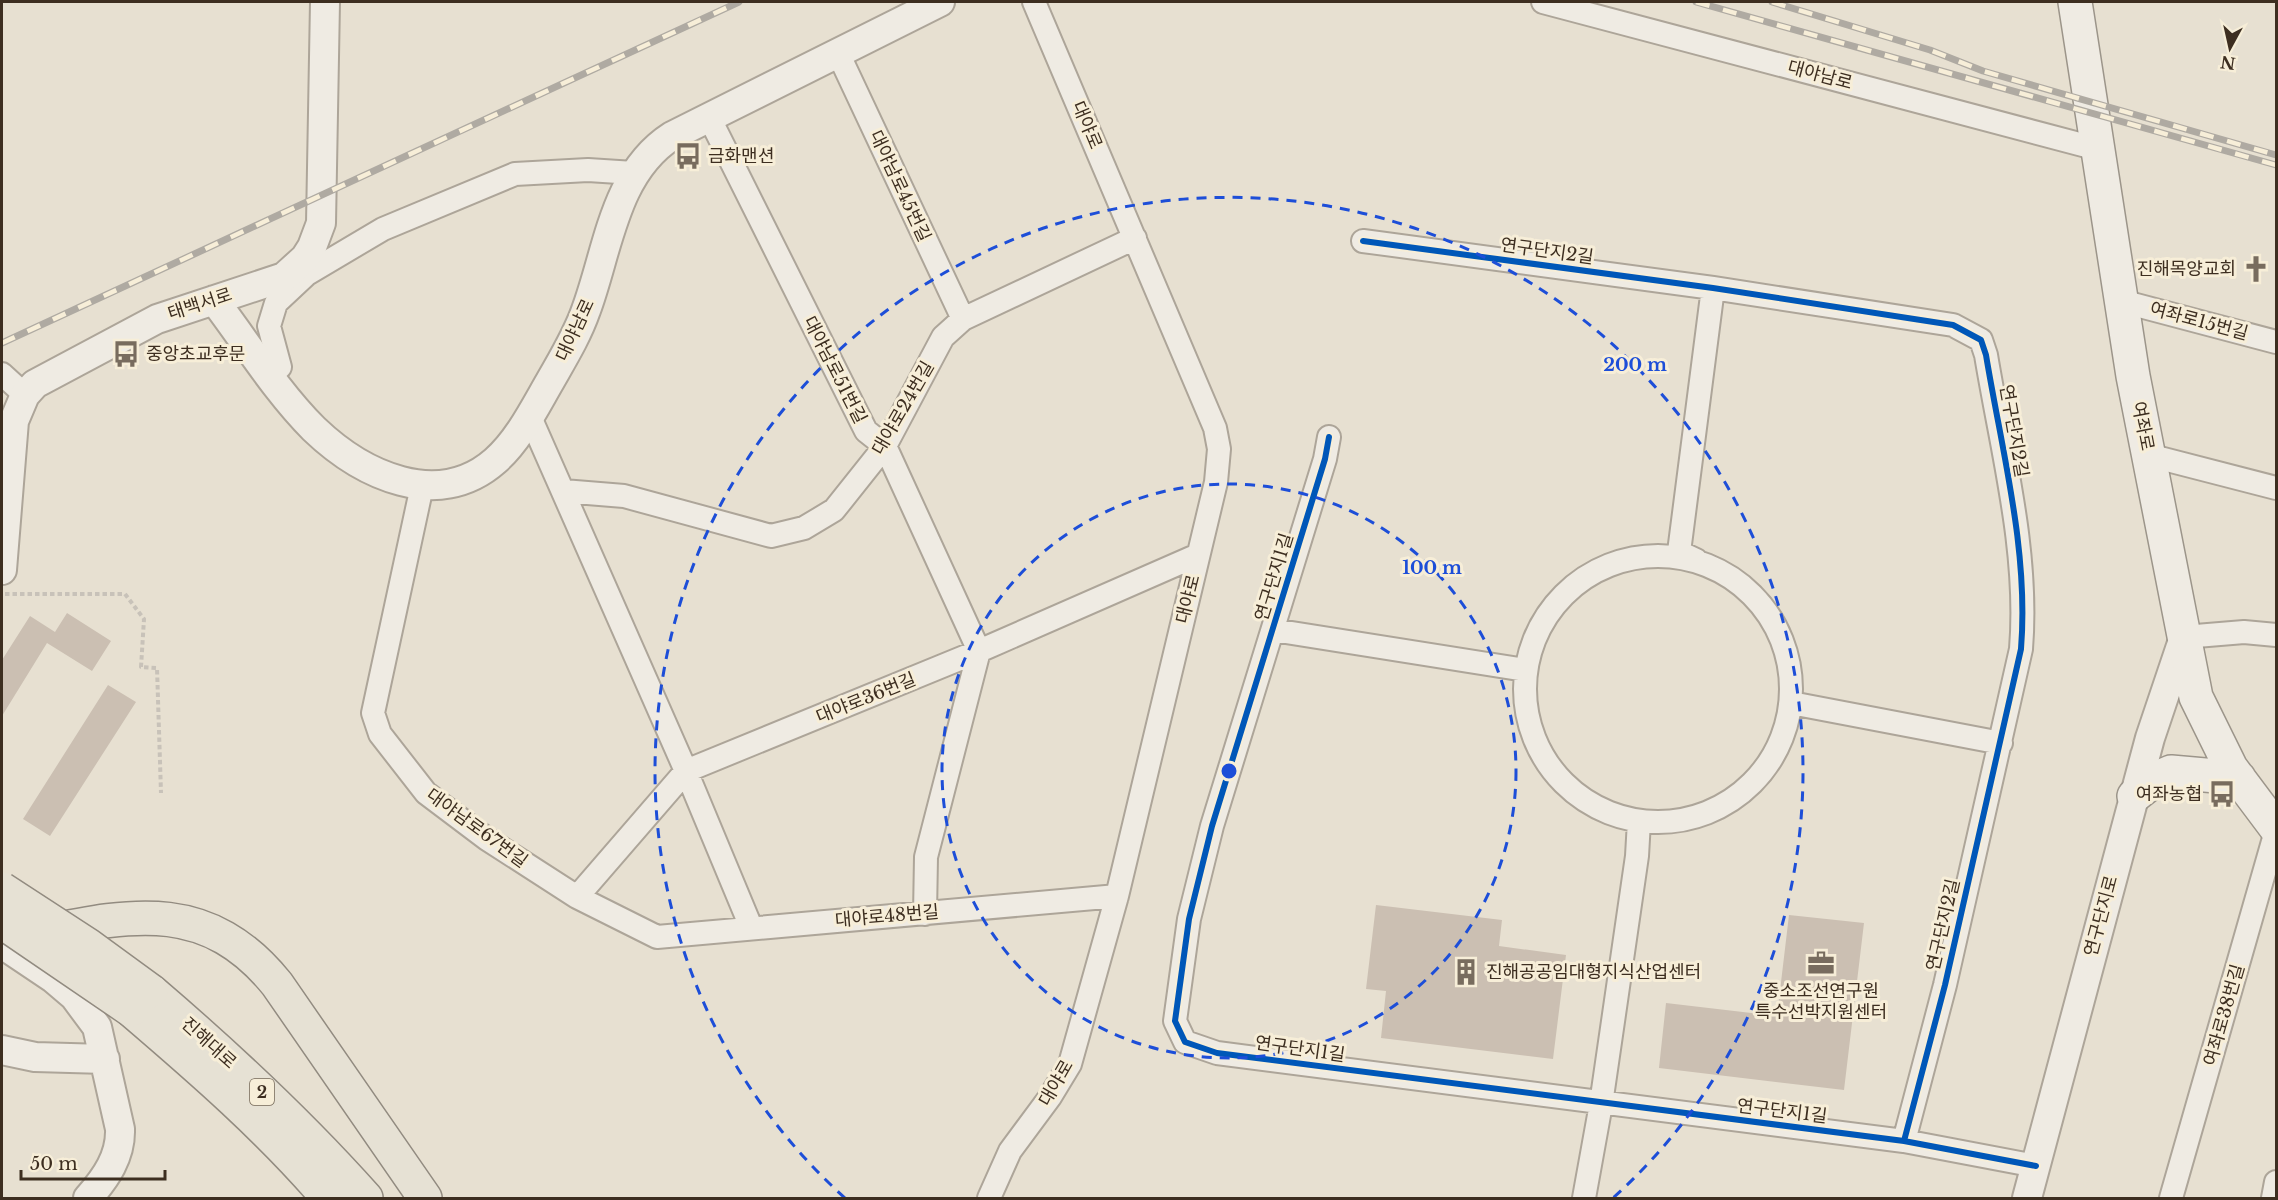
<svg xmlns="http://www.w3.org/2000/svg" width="2278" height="1200" font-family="'Libre Baskerville','Noto Sans KR',serif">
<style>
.building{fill:#cbbfb2}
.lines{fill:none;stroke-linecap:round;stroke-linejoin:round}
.minor-casing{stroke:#ada599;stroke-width:26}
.tertiary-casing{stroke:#ada599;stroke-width:32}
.secondary-casing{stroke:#9c958a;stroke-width:36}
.primary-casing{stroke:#928b80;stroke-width:36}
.path{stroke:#c8c2b9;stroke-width:4;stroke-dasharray:4.5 3;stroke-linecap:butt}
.minor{stroke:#efebe3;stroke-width:22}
.tertiary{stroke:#efebe3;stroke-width:28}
.secondary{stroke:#efebe3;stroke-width:33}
.primary{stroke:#e6e1d4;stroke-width:33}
.rail-casing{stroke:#afaaa2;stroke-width:7}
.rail{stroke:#f7eed8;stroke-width:4.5;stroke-dasharray:14;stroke-linecap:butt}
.primary-bridge-casing{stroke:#928b80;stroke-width:36;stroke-linecap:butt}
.primary-bridge{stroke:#e6e1d4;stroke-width:33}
.cycleway-casing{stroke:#f7eed8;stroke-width:10}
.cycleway{stroke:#0057b8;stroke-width:6}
.ring{fill:none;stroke:#1d4ed8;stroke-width:3;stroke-dasharray:10 8}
.labels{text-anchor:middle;stroke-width:6;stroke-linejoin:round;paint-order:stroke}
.shield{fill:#f7eed8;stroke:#756857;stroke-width:1.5}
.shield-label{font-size:16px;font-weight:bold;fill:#3d2e20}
.street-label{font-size:18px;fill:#3d2e20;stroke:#f7eed8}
.poi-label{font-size:18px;fill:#3d2e20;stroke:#f7eed8;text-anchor:start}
.centre{fill:#1d4ed8;stroke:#f7eed8;stroke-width:3}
.ring-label{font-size:18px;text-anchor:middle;font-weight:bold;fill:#1d4ed8;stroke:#f7eed8;stroke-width:6;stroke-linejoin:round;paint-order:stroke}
</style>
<rect width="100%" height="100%" fill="#e7e0d1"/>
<path class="building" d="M67 613 111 641 92 671 47 643 2 716V660L30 616 55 632Z
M108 685 136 702 50 836 23 819Z
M1376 905 1502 920 1499 946 1566 955 1553 1059 1381 1038 1386 991 1366 989Z
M1789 915 1864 923 1844 1090 1659 1068 1666 1003 1777 1016Z"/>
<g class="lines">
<defs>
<path id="minor" d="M1543 2 2098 149
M838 53 963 319
M709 117 866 431 885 446 979 651 926 857 925 914
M1363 241 1713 288 1953 325 1981 340 1986 355C2002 452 2029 551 2021 649L1945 985 1904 1141
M2121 301 2276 342
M280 367 269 326 276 303 307 274 383 229 515 174 588 170 634 173
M2 374 25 395
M530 417 686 771 751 927
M1329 437 1325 459 1212 826 1189 919 1175 1021 1185 1042 1217 1053 1904 1141 2036 1166
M2148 455 2276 488
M422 486 373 713 380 734 426 793 487 839 577 897 657 937 1117 896
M563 491 624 496 771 536 804 528 834 510 885 446 943 337 963 319 1135 238
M1525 689a133 133 0 1 1 266 0a133 133 0 1 1-266 0Z
M1696 560 1679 552 1713 288
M1273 630 1525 670
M2184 637 2244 632 2276 635
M1791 703 2001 743
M577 897 686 771 979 651 1198 555
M989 1198 1010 1151 1050 1097 1070 1064 1117 896 1216 482 1219 449 1215 428 1034 2
M1584 1198 1601 1104 1637 856 1639 821
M2171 1198 2276 831
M2273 1198 2276 1182"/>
<path id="tertiary" d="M214 300C246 342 276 391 314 429 362 475 438 511 495 461 518 441 534 409 549 383 562 360 577 336 586 310 608 251 614 173 672 136L940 2
M2 570 14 421 25 395 35 384 157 319 284 277 305 258 312 247 321 223 325 2
M2 944 54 979 74 996 97 1027 120 1129C121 1156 106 1178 88 1198
M2 1050 35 1057 105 1059
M2027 1198 2150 738 2184 637"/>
<path id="secondary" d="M2075 2 2133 376 2196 697 2231 768 2276 828
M2134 796 2157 778 2171 772 2239 778"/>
<path id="primary" d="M41 933C135 913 209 900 277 984L425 1198
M151 991C227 1056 300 1124 366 1198
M131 1010C200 1069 269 1129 328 1198"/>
</defs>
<use href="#minor" class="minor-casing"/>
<use href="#tertiary" class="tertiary-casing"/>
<use href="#secondary" class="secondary-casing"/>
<use href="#primary" class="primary-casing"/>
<path class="path" d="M5 594H125L144 619 141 667 157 668 161 793"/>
<use href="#minor" class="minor"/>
<use href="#tertiary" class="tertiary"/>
<use href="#secondary" class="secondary"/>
<use href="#primary" class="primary"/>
<defs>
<path id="rail" d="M1696 2 2276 165
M1772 2 1930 50 1983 71 2276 155
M2 343 739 2"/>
</defs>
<use href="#rail" class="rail-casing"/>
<use href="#rail" class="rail"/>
<defs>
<path id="primary-bridge" d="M2 889 88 945 151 991
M2 922 131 1010"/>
</defs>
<use href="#primary-bridge" class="primary-bridge-casing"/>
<use href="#primary-bridge" class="primary-bridge"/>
<defs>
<path id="cycleway" d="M1363 241 1713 288 1953 325 1981 340 1986 355C2002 452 2029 551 2021 649L1945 985 1904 1141
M1329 437 1325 459 1212 826 1189 919 1175 1021 1185 1042 1217 1053 1904 1141 2036 1166"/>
</defs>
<use href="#cycleway" class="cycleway-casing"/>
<use href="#cycleway" class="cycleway"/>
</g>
<g class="ring">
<circle cx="1229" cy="771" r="287"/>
<path d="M845 1198A574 574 0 1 1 1613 1198"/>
</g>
<defs>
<symbol id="bus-bare" viewBox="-9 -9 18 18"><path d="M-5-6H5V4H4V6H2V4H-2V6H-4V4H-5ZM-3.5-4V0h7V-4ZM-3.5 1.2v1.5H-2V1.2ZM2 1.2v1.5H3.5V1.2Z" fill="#786c5e" stroke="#f7eed8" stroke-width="2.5" paint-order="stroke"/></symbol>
<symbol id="church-bare" viewBox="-9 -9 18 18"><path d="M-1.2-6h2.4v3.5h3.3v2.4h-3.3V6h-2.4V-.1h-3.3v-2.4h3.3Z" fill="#786c5e" stroke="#f7eed8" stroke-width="2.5" paint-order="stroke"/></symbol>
<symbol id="office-bare" viewBox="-9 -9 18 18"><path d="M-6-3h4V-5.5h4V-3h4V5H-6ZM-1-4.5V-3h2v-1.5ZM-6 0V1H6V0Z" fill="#786c5e" stroke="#f7eed8" stroke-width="2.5" paint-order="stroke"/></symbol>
<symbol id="building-bare" viewBox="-9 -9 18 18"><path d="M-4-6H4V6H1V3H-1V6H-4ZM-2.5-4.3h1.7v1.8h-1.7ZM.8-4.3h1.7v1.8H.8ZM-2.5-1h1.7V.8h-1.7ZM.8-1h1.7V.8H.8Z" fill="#786c5e" stroke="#f7eed8" stroke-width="2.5" paint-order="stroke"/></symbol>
</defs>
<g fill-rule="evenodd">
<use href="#bus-bare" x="669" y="137" width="38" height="38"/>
<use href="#church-bare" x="2237" y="250" width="38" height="38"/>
<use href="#bus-bare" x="107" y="335" width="38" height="38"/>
<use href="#bus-bare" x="2203" y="775" width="38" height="38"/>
<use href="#office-bare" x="1802" y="944" width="38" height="38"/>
<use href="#building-bare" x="1447" y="953" width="38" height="38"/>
</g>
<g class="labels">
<rect class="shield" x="250" y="1079" width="24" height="26" rx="4.5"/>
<g class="shield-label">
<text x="262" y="1098">2</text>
</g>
<g class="street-label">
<text transform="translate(1820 75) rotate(15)" y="6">대야남로</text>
<text transform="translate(1087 125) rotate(67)" y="6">대야로</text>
<text transform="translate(900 186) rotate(65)" y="6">대야남로45번길</text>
<text transform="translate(1547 251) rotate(8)" y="6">연구단지2길</text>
<text transform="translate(200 304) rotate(-18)" y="6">태백서로</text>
<text transform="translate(2199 321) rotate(15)" y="6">여좌로15번길</text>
<text transform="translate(575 330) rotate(-65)" y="6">대야남로</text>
<text transform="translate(835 370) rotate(63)" y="6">대야남로51번길</text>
<text transform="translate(903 408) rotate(-60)" y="6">대야로24번길</text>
<text transform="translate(2143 426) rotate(79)" y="6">여좌로</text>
<text transform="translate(2014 431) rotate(80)" y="6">연구단지2길</text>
<text transform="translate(1274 577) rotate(-73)" y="6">연구단지1길</text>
<text transform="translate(1188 599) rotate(-76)" y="6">대야로</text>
<text transform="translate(866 698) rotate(-22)" y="6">대야로36번길</text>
<text transform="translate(477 828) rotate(36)" y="6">대야남로67번길</text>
<text transform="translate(887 916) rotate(-5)" y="6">대야로48번길</text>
<text transform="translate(2101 916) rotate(-75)" y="6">연구단지로</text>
<text transform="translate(1943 925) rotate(-77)" y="6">연구단지2길</text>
<text transform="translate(2224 1015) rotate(-74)" y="6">여좌로38번길</text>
<text transform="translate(209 1043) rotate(42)" y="6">진해대로</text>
<text transform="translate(1300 1049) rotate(8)" y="6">연구단지1길</text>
<text transform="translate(1056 1083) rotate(-60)" y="6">대야로</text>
<text transform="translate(1782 1111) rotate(7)" y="6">연구단지1길</text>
</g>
<g class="poi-label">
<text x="708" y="162">금화맨션</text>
<text x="2236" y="275" text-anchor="end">진해목양교회</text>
<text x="146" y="360">중앙초교후문</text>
<text x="2202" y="800" text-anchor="end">여좌농협</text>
<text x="1486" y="978">진해공공임대형지식산업센터</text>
<text x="1821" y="997" text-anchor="middle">중소조선연구원<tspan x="1821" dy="21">특수선박지원센터</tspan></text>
</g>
</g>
<circle cx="1229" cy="771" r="9" class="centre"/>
<g class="ring-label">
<text x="1635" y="371">200 m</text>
<text x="1432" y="574">100 m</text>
</g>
<rect width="2278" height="1200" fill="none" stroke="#3d2e20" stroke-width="6"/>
<g transform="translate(2230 48) rotate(188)" stroke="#f7eed8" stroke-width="4.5" paint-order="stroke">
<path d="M0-4.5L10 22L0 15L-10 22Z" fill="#3d2e20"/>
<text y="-9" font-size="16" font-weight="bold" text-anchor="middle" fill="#3d2e20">N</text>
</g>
<path d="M21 1170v9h144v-9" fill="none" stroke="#3d2e20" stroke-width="3"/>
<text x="30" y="1170" font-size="18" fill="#3d2e20" stroke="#f7eed8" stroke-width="4.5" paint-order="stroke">50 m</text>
</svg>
